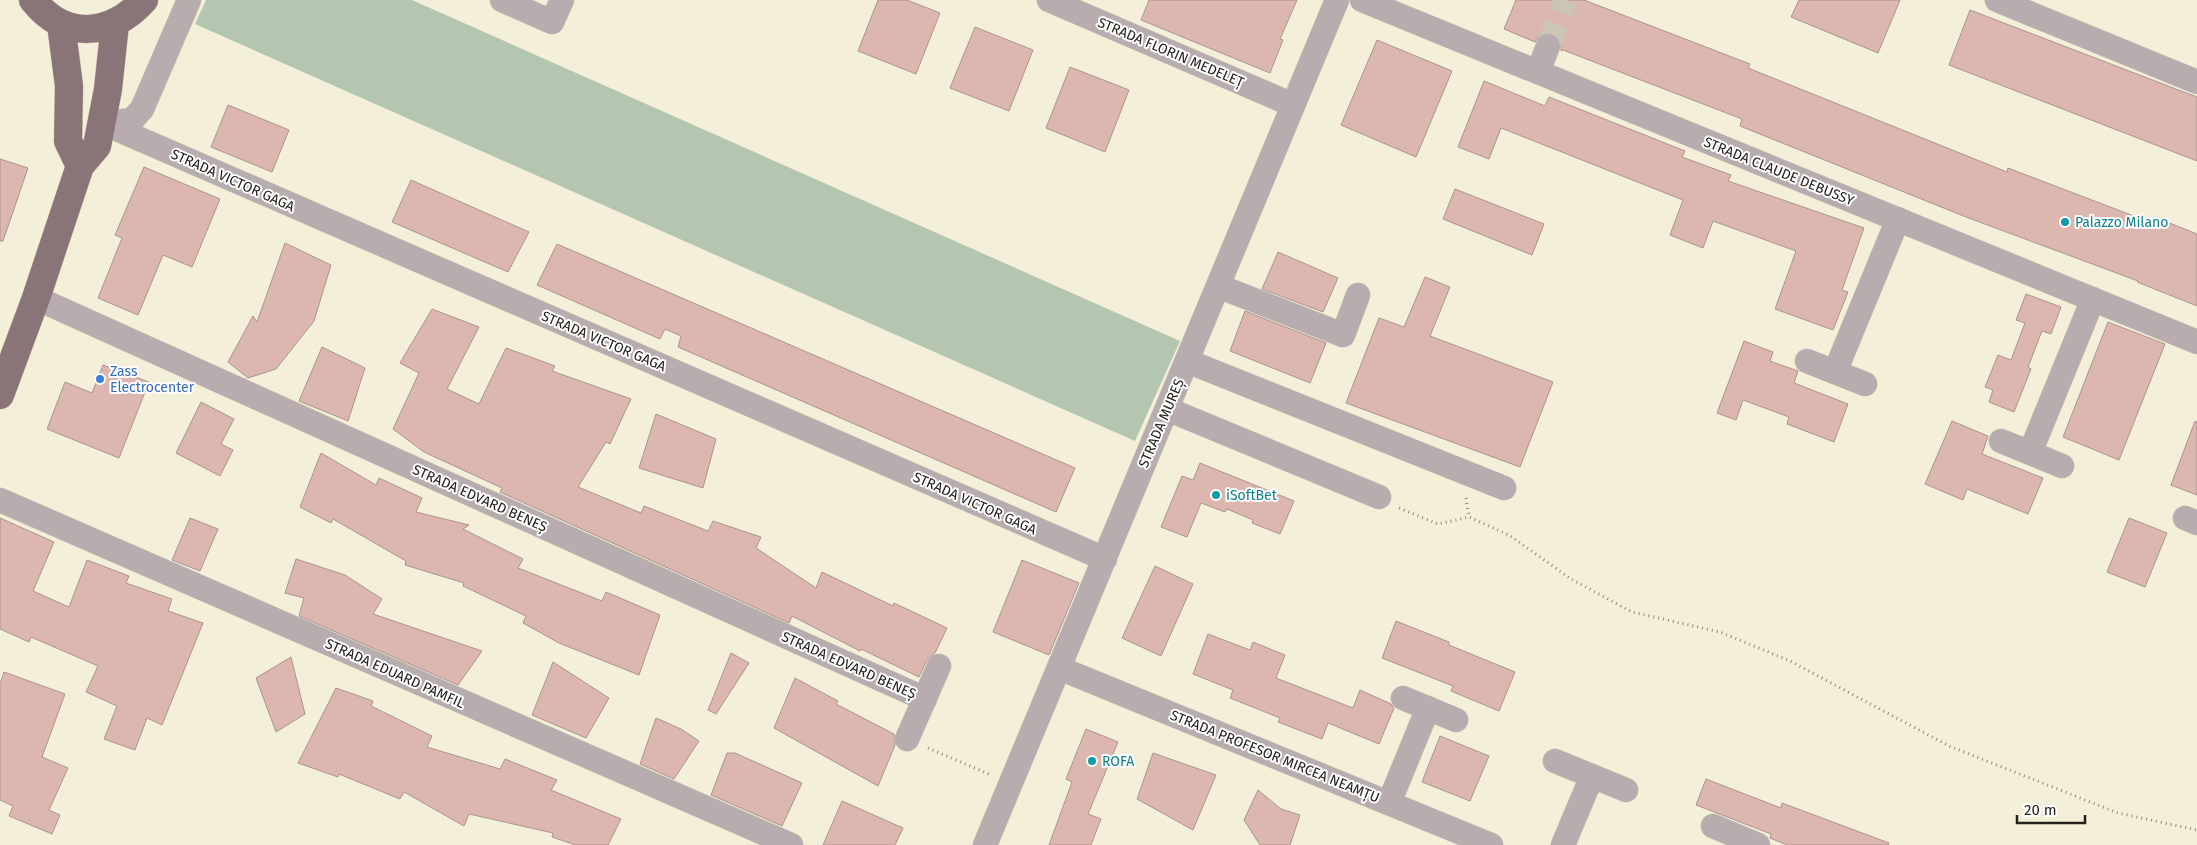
<svg xmlns="http://www.w3.org/2000/svg" width="2197" height="845" font-family="'Fira Sans',sans-serif">
<style>
.green{fill:#b4c6b0}
.building{fill:#dbb7b0;stroke:#ac948f}
.lines{fill:none;stroke-linecap:round;stroke-linejoin:round}
.minor-tunnel{stroke:#cac6b3;stroke-width:24;stroke-dasharray:24 12;stroke-linecap:butt}
.minor-casing{stroke:#cfcab7;stroke-width:25}
.major-casing{stroke:#cfcab7;stroke-width:29}
.path{stroke:#8d8a7b;stroke-width:3;stroke-dasharray:1 4;stroke-linecap:butt}
.minor{stroke:#b7acae;stroke-width:24}
.major{stroke:#897578;stroke-width:28}
.culture-dot{fill:#0f9aa8;stroke:#fff;stroke-width:2}
.shop-dot{fill:#3f7fe0;stroke:#fff;stroke-width:2}
.labels{text-anchor:middle;stroke-width:4;stroke-linejoin:round;paint-order:stroke}
.street-label{font-size:14px;fill:#24221a;stroke:#fff}
.culture-label{font-size:14px;fill:#0d838f;stroke:#fff;text-anchor:start}
.shop-label{font-size:14px;fill:#366cbe;stroke:#fff;text-anchor:start}
</style>
<rect width="100%" height="100%" fill="#f4efd9"/>
<path class="green" d="M206 0H412L1180 341 1135 441 195 24Z"/>
<path class="building" d="M878 0H907L940 13 916 74 858 51Z
M1149 0H1297L1280 39 1283 40 1270 73 1141 20Z
M1516 0H1584L1750 64 1748 68 2007 172 2008 168 2160 226 2162 220 2197 234V306L2137 282 2138 281 1966 217 1740 126 1742 119 1563 50 1561 51V43L1558 37 1553 33 1546 32 1540 35 1535 42 1504 29Z
M1799 0H1900L1878 53 1791 17Z
M1970 10 2197 97V161L1949 65Z
M975 27 1033 50 1009 111 950 88Z
M1377 40 1452 71 1416 157 1341 125Z
M1070 67 1129 90 1105 152 1046 128Z
M1484 81 1545 106 1549 97 1685 151 1682 157 1731 175 1728 181 1864 228 1842 290 1848 292 1833 330 1775 309 1796 251 1713 221 1703 248 1670 235 1683 200 1501 128 1489 159 1458 147Z
M228 105 289 130 272 172 211 147Z
M0 159 28 168 3 241H0Z
M144 167 220 199 192 267 163 255 138 315 98 298 122 238 115 235Z
M411 180 529 232 508 272 392 222Z
M1455 189 1544 224 1532 255 1443 219Z
M285 243 331 265 314 321 276 369 248 378 228 362 253 316 257 322Z
M557 244 1075 468 1056 512 678 347 681 336 665 329 660 339 537 285Z
M1278 252 1338 278 1323 312 1262 289Z
M1425 277 1450 287 1430 336 1553 382 1520 467 1346 403 1379 318 1404 327Z
M2026 294 2061 307 2051 334 2042 331 2028 367 2031 369 2014 412 1989 402 1993 390 1985 387 1998 355 2011 360 2025 323 2016 320Z
M432 309 479 327 447 389 479 404 506 348 555 366 552 371 631 399 610 444 606 442 578 487 641 513 644 506 708 531 713 521 761 537 756 548 816 588 822 572 893 606 894 603 947 628 935 653 927 660 919 677 861 649 860 651 792 616 789 623 500 492 502 488 424 452 393 429 419 373 400 363Z
M1245 311 1326 343 1310 383 1230 351Z
M2108 322 2165 344 2119 460 2063 437Z
M1744 341 1773 352 1770 361 1798 371 1794 383 1848 404 1834 442 1787 424 1789 417 1743 400 1736 420 1717 413Z
M322 347 365 368 348 421 299 401Z
M103 365 149 382 119 458 47 429 65 382 92 393Z
M201 402 234 419 221 444 233 450 220 476 176 453Z
M656 414 716 439 703 488 639 468Z
M1952 421 1988 436 1982 454 2043 478 2028 514 1967 489 1963 500 1925 484Z
M2195 421 2197 422V495L2171 485Z
M321 453 376 485 379 478 422 498 416 512 469 525 463 529 523 559 518 568 602 601 606 592 660 615 639 675 559 643 523 623 526 616 463 586 464 583 405 565 406 561 333 519 331 523 300 507Z
M1200 463 1294 501 1280 534 1252 523 1253 520 1227 509 1225 512 1201 503 1187 537 1161 527 1182 476 1193 480Z
M0 518 54 542 33 591 69 607 87 560 129 576 126 583 172 599 168 611 203 623 162 725 147 718 135 750 104 739 117 706 86 692 98 666 31 637 29 642 0 629Z
M190 518 218 529 200 571 172 560Z
M2129 518 2167 533 2145 587 2107 572Z
M296 559 345 575 382 599 373 614 482 651 458 685 299 616 304 598 285 593Z
M1022 560 1079 583 1049 655 993 632Z
M1155 566 1193 584 1161 656 1122 638Z
M1396 621 1449 642V645L1515 672 1499 711 1451 691 1453 686 1382 658Z
M1208 634 1250 650 1253 642 1285 655 1276 678 1353 708 1360 690 1391 704 1394 708 1379 744 1328 723 1322 739 1278 722 1280 718 1230 698 1233 690 1193 674Z
M731 653 749 663 716 714 708 710Z
M291 657 305 714 276 732 256 678Z
M553 662 609 698 586 738 532 715Z
M4 672 65 694 42 757 68 768 49 810 60 815 52 834 9 816 13 806 0 800V684Z
M795 678 838 701 836 704 894 734 895 745 878 786 774 728Z
M336 688 373 701 371 706 432 736 427 747 500 769 505 759 557 780 551 790 621 819 608 845H576L552 837 553 833 469 814 464 826 404 792 400 799 339 774 338 777 298 763Z
M656 718 681 729 699 741 674 779 640 764Z
M1086 729 1118 742 1088 814 1101 819 1091 845H1049L1072 782 1066 779Z
M1440 736 1489 756 1470 801 1422 782Z
M727 753H735L802 783 782 826 711 795Z
M1153 753 1216 775 1193 830 1137 799Z
M1706 779 1781 808 1782 803 1889 843 1888 845H1787L1770 838 1771 834 1696 805Z
M1258 790 1281 809 1300 815 1290 845H1260L1244 820Z
M842 801 903 828 895 845H823Z"/>
<g class="lines">
<path class="minor-tunnel" d="M1548 46 1566 0"/>
<defs>
<path id="minor" d="M502 0 552 22 562 0
M1049 0 1293 105
M1362 0 2197 342
M1997 0 2197 82
M1538 72 1548 46
M103 123 1105 559
M103 123 132 120 142 109 189 0
M1218 286 1343 335 1358 295
M36 298 925 699
M1187 361 1504 488
M1807 361 1865 384
M1835 372 1898 219
M1167 409 1379 497
M2001 441 2062 466
M2030 453 2093 299
M0 500 791 845
M2185 518 2197 523
M1059 668 1491 845
M1403 698 1456 720
M907 739 939 666
M1555 761 1626 790
M1389 803 1428 708
M1713 826 1758 845
M985 845 1337 0
M1563 845 1592 776"/>
<path id="major" d="M33 0C65 41 111 36 144 0
M61 24 69 86 68 141 80 166
M0 395 36 298 80 166 97 146 108 89 115 24"/>
</defs>
<use href="#minor" class="minor-casing"/>
<use href="#major" class="major-casing"/>
<path class="path" d="M1466 498 1469 517
M1399 508 1438 524 1469 517 1509 535 1571 579 1632 612 1720 632 1790 661 1949 746 2118 813 2197 830
M928 748 991 775"/>
<use href="#minor" class="minor"/>
<use href="#major" class="major"/>
</g>
<g class="culture-dot">
<circle cx="2065" cy="222" r="5"/>
<circle cx="1216" cy="495" r="5"/>
<circle cx="1092" cy="761" r="5"/>
</g>
<circle class="shop-dot" cx="100" cy="379" r="5"/>
<g class="labels">
<g class="street-label">
<text transform="translate(1171 52) rotate(23)" y="5">STRADA FLORIN MEDELEȚ</text>
<text transform="translate(1779 171) rotate(22)" y="5">STRADA CLAUDE DEBUSSY</text>
<text transform="translate(233 180) rotate(24)" y="5">STRADA VICTOR GAGA</text>
<text transform="translate(604 341) rotate(23)" y="5">STRADA VICTOR GAGA</text>
<text transform="translate(1161 423) rotate(-67)" y="5">STRADA MUREȘ</text>
<text transform="translate(480 498) rotate(24)" y="5">STRADA EDVARD BENEȘ</text>
<text transform="translate(975 503) rotate(24)" y="5">STRADA VICTOR GAGA</text>
<text transform="translate(849 665) rotate(24)" y="5">STRADA EDVARD BENEȘ</text>
<text transform="translate(395 673) rotate(24)" y="5">STRADA EDUARD PAMFIL</text>
<text transform="translate(1275 756) rotate(22)" y="5">STRADA PROFESOR MIRCEA NEAMȚU</text>
</g>
<g class="culture-label">
<text x="2075" y="227">Palazzo Milano</text>
<text x="1226" y="500">iSoftBet</text>
<text x="1102" y="766">ROFA</text>
</g>
<g class="shop-label">
<text x="110" y="376">Zass<tspan x="110" dy="16">Electrocenter</tspan></text>
</g>
</g>
<path d="M2017 815v8h68v-8" fill="none" stroke="#24221a" stroke-width="2.5"/>
<text x="2024" y="815" font-size="15" fill="#24221a" stroke="#ffffff" stroke-width="4" paint-order="stroke">20 m</text>
</svg>
